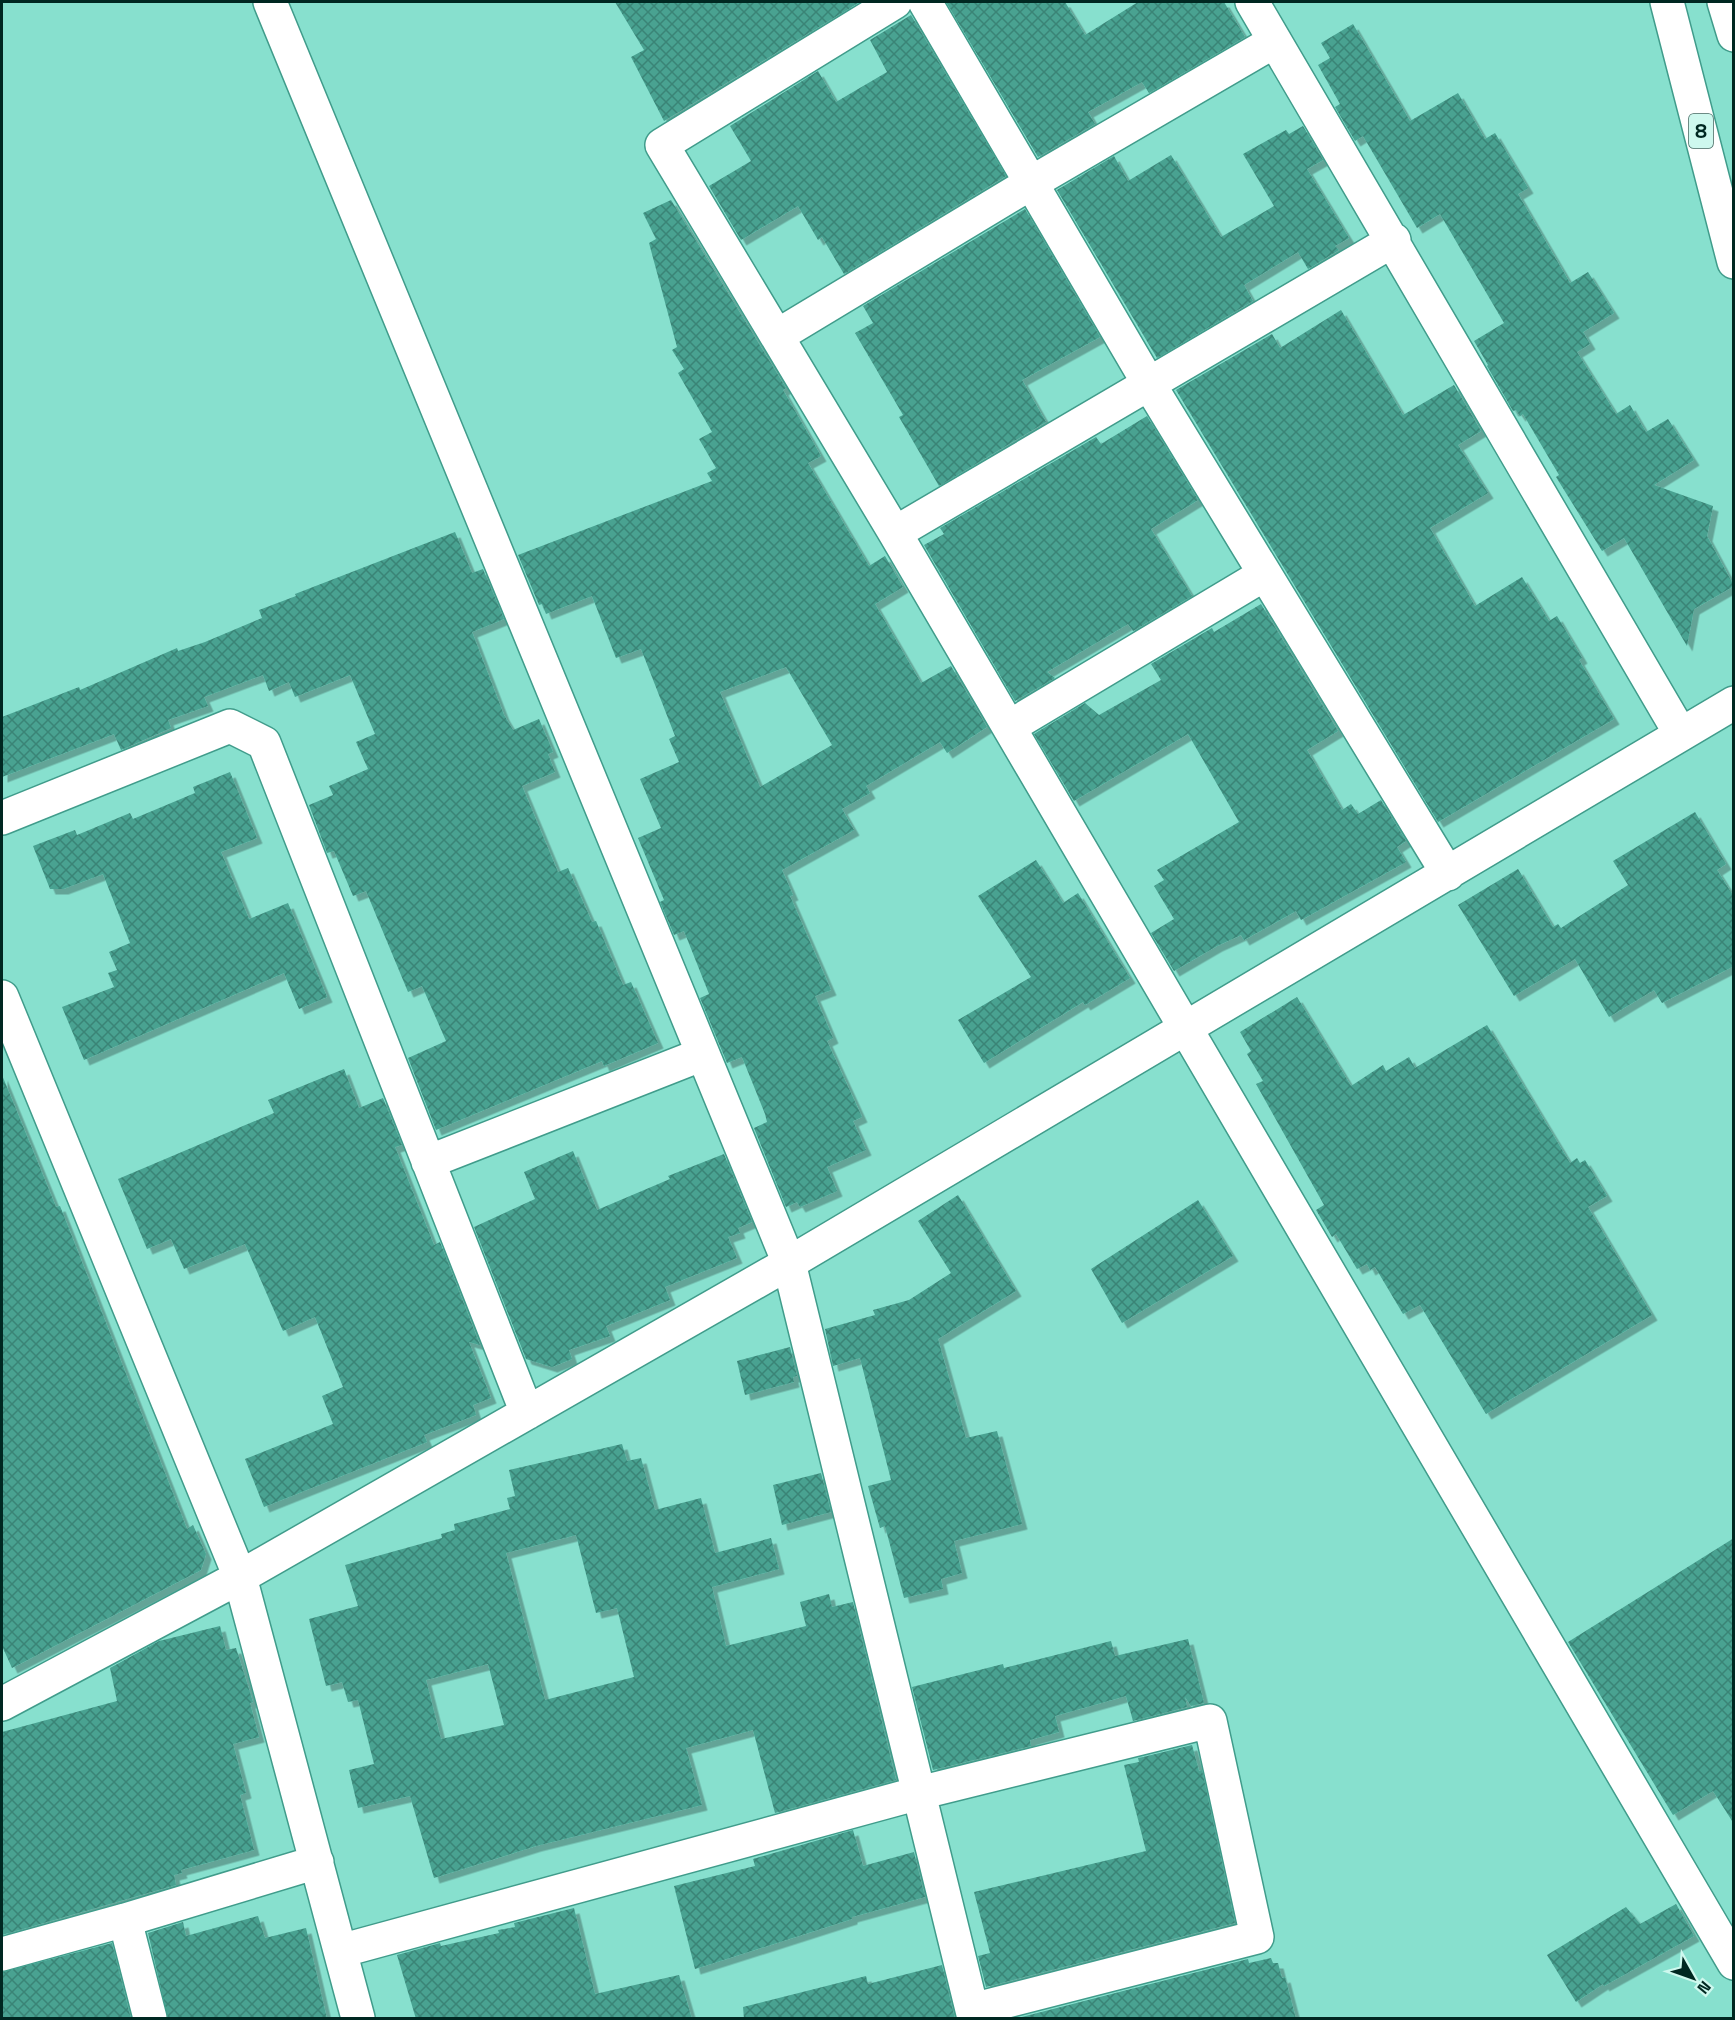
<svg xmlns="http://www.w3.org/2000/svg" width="1735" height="2020" font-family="'Space Grotesk',sans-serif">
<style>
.building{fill:url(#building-cross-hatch);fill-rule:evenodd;filter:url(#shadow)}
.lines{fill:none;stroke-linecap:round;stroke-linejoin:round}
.minor-casing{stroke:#409c8b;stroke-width:36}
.highway-casing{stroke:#409c8b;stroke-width:36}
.minor{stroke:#fff;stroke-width:33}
.highway{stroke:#fff;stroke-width:33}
.labels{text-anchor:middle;stroke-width:4.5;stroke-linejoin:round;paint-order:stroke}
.shield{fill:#cef8ee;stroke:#3e665e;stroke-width:1.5}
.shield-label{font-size:20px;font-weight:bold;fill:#002721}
</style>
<defs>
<pattern id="building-cross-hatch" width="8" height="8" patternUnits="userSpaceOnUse" patternTransform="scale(1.5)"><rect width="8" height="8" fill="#48a291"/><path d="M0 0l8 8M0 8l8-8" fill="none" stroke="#3a8476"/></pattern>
<filter id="shadow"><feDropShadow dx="5.5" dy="5.5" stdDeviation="0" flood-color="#0004"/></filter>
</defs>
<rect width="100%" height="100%" fill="#87e0ce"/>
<path class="building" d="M615 2H860L664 121 631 57 644 50Z
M946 2H1065L1085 35 1138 2H1224L1245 37 1149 93 1142 82 1088 112 1095 124 1038 157Z
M911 15 1006 176 844 274 822 237 818 240 798 206 741 240 709 186 751 161 730 126 818 71 836 102 887 72 870 40Z
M1353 24 1410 121 1458 93 1485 139 1495 133 1528 188 1518 194 1570 283 1588 272 1614 313 1583 332 1590 344 1577 352 1616 414 1630 405 1646 432 1668 419 1694 460 1654 485 1713 506 1707 536 1734 586 1694 609 1687 646 1624 538 1602 551 1556 477 1559 475 1523 414 1520 416 1516 410 1513 411 1487 366 1488 365 1474 341 1504 323 1440 214 1417 228 1363 136 1355 141 1335 107 1340 104 1318 65 1330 58 1321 43Z
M1303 126 1323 160 1307 169 1349 238 1335 246 1339 250 1308 269 1298 252 1244 285 1253 301 1157 358 1057 190 1114 156 1128 181 1171 155 1221 237 1274 206 1243 154 1286 130 1289 134Z
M671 200 786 388 783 390 821 456 808 463 869 566 885 556 903 587 875 604 921 683 951 666 987 727 947 753 940 742 866 786 870 793 842 809 854 830 782 870 793 895 790 896 831 990 815 996 833 1038 827 1041 862 1117 853 1121 866 1150 827 1167 837 1191 800 1207 797 1202 786 1207 754 1128 767 1122 765 1114 742 1057 727 1063 700 998 709 994 684 931 674 935 660 902 664 900 638 838 661 828 640 779 679 762 669 739 675 736 641 649 616 658 592 596 546 614 542 604 539 605 518 555 712 481 707 473 716 468 699 439 712 432 678 373 684 369 672 350 677 347 649 243 656 239 643 213ZM786 667 832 745 760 787 720 692Z
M1025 209 1100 337 1022 380 1046 422 939 486 899 417 903 415 855 333 873 323 863 306Z
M1341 310 1403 415 1454 385 1481 431 1458 445 1488 493 1430 528 1475 606 1522 577 1549 621 1557 616 1582 658 1579 660 1614 719 1438 822 1176 390 1272 334 1280 348Z
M1147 416 1198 500 1151 529 1192 596 1133 631 1128 624 1047 672 1055 678 1015 701 924 545 944 534 940 528 1096 437 1101 444Z
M455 532 472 573 483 569 504 619 472 632 504 715 513 730 539 719 553 752 548 754 555 772 522 786 558 872 568 868 592 922 596 921 623 985 631 982 658 1043 604 1066 602 1061 436 1130 408 1058 446 1041 422 986 408 992 366 891 353 896 334 851 327 853 309 805 333 795 329 786 368 769 356 742 375 734 350 675 295 697 289 682 269 691 263 675 204 697 208 706 168 720 171 728 121 750 114 734 2 777V717L79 687 80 690 177 648 178 651 205 642 262 618 259 610 296 596 295 594Z
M1261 604 1338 731 1307 750 1342 810 1351 804 1358 814 1381 800 1406 841 1397 847 1406 862 1301 920 1296 911 1244 940 1241 935 1217 946 1174 971 1151 933 1174 919 1154 886 1164 880 1157 870 1239 822 1188 734 1074 801 1034 734 1085 703 1099 715 1161 680 1151 664 1212 628 1214 632Z
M230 772 257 838 221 852 249 919 288 903 327 997 299 1009 284 973 84 1060 62 1007 114 987 108 973 117 970 109 952 130 943 103 874 63 889H50L33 846 75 830 77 835 130 813 133 819 195 793 193 787Z
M1695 812 1726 864 1717 870 1734 897V966L1662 1003 1654 990 1609 1017 1575 959 1514 996 1458 905 1518 869 1553 927 1558 924 1561 928 1628 885 1613 861Z
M1036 860 1063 903 1078 893 1130 978 1085 1005 1083 1002 984 1063 958 1020 1031 977 978 896Z
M1297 997 1351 1086 1383 1065 1386 1071 1409 1057 1415 1068 1487 1025 1570 1163 1577 1158 1580 1163 1585 1160 1607 1196 1588 1207 1652 1315 1486 1414 1420 1305 1403 1314 1375 1267 1370 1270 1367 1264 1357 1269 1336 1234 1332 1237 1316 1210 1324 1205 1256 1084 1263 1081 1247 1054 1251 1051 1240 1032Z
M344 1069 359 1108 383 1098 402 1145 395 1147 434 1245 440 1242 480 1345 469 1342 491 1398 473 1405 476 1415 424 1435 427 1442 264 1507 245 1459 333 1424 322 1396 343 1387 315 1317 283 1331 245 1244 184 1269 171 1239 147 1249 118 1179 274 1113 268 1100Z
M2 1075 56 1207 60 1206 187 1529 193 1525 206 1554 201 1570 12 1668 2 1646Z
M573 1151 597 1210 670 1179 668 1176 724 1154 752 1222 738 1228 740 1233 728 1237 737 1258 665 1287 670 1300 606 1326 610 1336 569 1350 572 1359 552 1367 526 1359 474 1227 535 1199 524 1172Z
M958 1195 1016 1291 938 1339 966 1438 997 1431 1022 1524 954 1541 962 1573 941 1579 943 1589 904 1598 885 1526 880 1528 868 1486 891 1480 860 1358 833 1366 825 1329 875 1315 873 1310 909 1300 951 1273 918 1221Z
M1198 1200 1233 1256 1122 1323 1091 1269Z
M790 1347 797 1376 793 1377 794 1382 745 1395 737 1361Z
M622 1444 627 1461 641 1458 655 1510 701 1498 715 1553 771 1538 779 1569 712 1587 726 1646 806 1626 800 1602 829 1594 832 1607 853 1602 896 1780 775 1813 753 1730 686 1748 702 1805 536 1846 434 1878 410 1796 358 1808 349 1770 374 1764 358 1700 348 1702 342 1682 326 1686 309 1619 358 1606 345 1565 442 1538 441 1534 455 1530 454 1524 510 1509 507 1498 515 1496 509 1470ZM576 1535 596 1613 617 1608 634 1677 545 1700 506 1553ZM488 1664 504 1725 441 1739 426 1680Z
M821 1473 831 1512 782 1525 773 1485Z
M1734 1538V1824L1713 1791 1673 1815 1568 1642Z
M220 1626 226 1650 236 1648 253 1702 250 1703 259 1737 233 1744 246 1793 240 1795 254 1850 181 1870 182 1873 174 1875 176 1885 2 1935V1732L117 1701 110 1668 159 1641Z
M1188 1639 1204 1703 1191 1706 1185 1697 1187 1707 1133 1721 1126 1696 1055 1716 1059 1732 1030 1740 1031 1746 933 1770 912 1687 1003 1664 1004 1668 1111 1641 1115 1656Z
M1192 1745 1199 1771 1202 1770 1235 1923 986 1987 978 1956 990 1953 974 1892 1146 1851 1124 1765 1139 1762 1138 1758 1143 1757Z
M853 1830 863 1866 914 1852 925 1897 852 1917V1919L695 1969 674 1886 755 1866 753 1859Z
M1676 1904 1694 1936 1604 1986 1603 1984 1576 2002 1547 1955 1626 1907 1640 1924Z
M574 1908 595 1994 679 1975 692 2019H416L397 1955 440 1943 441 1946 499 1933 498 1930 515 1927 514 1923Z
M258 1916 265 1938 306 1928 327 2019H168L148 1933 183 1922 186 1936Z
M112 1943 131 2019H2V1972Z
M1271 1958 1273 1963H1278L1282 1978 1285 1977 1296 2019H1014L1248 1959 1249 1963Z
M942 1965 955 2019H744L743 2007 866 1976 868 1984Z"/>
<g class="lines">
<defs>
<path id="minor" d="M270 2 789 1263 974 2018
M895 2 662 145 895 533 1734 1963
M925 2 1149 384 1448 874
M1252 2 1680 733
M777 336 1031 183 1275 41
M895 533 1394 240
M1009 727 1265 574
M2 818 230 726 264 743 527 1413
M2 997 240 1577 2 1704
M428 1162 703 1054
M125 1920 317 1862
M340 1951 919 1793 1210 1721 1257 1937 972 2010
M2 1954 125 1920 150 2018
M358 2018 240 1577 789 1263 1734 703"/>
<path id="highway" d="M1667 2 1734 262
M1724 2 1734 35"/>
</defs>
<use href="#minor" class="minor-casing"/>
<use href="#highway" class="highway-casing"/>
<use href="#minor" class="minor"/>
<use href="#highway" class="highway"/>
</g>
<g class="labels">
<rect class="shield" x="1689" y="114" width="24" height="34" rx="4.5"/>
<g class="shield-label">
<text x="1701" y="138">8</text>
</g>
</g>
<rect width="1735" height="2020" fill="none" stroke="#002721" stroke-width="6"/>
<g transform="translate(1693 1978) rotate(130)" stroke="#cef8ee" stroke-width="4.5" paint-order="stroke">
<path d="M0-4.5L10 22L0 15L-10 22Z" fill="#002721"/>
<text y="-9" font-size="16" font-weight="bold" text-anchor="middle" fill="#002721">N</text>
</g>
</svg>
